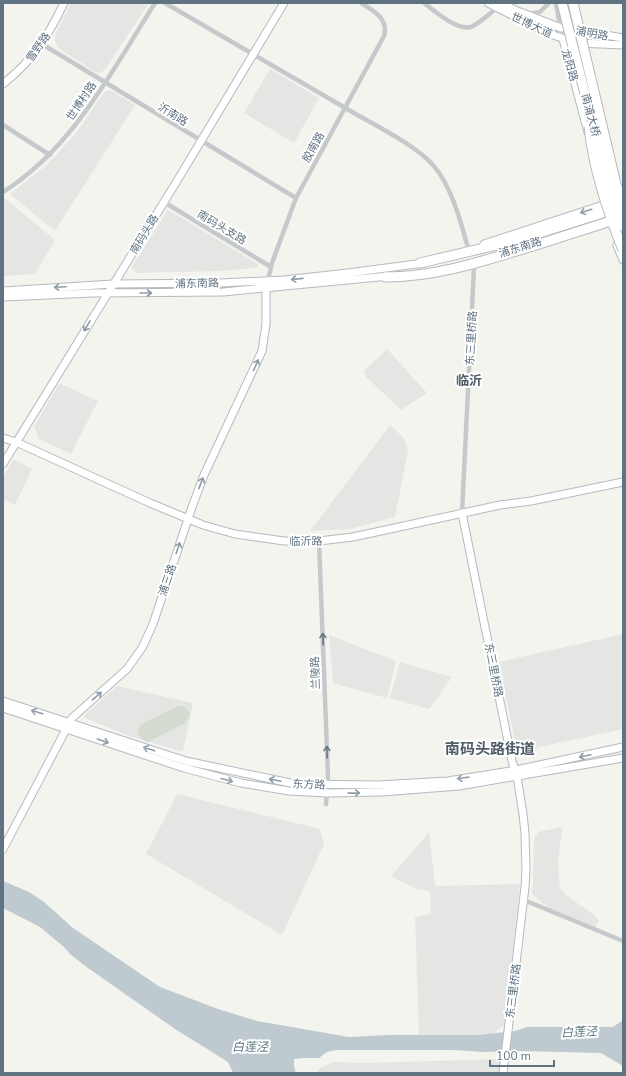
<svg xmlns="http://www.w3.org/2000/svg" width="626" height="1076" font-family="'Nunito Sans','Noto Sans SC',sans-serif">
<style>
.built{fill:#e5e6e3}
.green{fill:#d4dcd0}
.water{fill:#becacf}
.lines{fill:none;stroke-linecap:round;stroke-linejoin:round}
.secondary-casing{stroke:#b5babf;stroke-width:9}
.primary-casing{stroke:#b6babe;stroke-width:9}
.highway-casing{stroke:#b7babd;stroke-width:11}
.street{stroke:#c6c9cc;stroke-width:4.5}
.secondary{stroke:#fff;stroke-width:7}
.primary{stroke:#fff;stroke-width:7}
.highway{stroke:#fff;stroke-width:9}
.highway-bridge-casing{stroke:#b7babd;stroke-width:11;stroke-linecap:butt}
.highway-bridge{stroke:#fff;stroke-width:9}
.oneway{stroke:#909da8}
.oneway2{stroke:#657787}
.labels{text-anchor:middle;stroke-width:4;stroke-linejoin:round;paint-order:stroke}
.street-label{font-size:11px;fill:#607383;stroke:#fff}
.water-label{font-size:12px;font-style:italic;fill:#5b7782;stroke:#fff}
.quarter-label{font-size:13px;font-weight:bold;fill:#4f5c68;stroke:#fff}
.district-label{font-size:15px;font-weight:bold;fill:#4f5c68;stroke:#fff}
</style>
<rect width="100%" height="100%" fill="#f4f4ef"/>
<path class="built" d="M71 3H149L106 68 102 72 97 73 58 48 55 41V35Z
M270 69 319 98 294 143 244 113Z
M110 90 135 105 55 231 10 194 48 164 77 132 104 92Z
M3 197 55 240 35 274 3 276Z
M168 210 258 264 257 268 221 271 137 273 131 268Z
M387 349 427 393 401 410 365 376 364 371Z
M61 384 98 401 71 454 39 439 34 427 58 385Z
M390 425 404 438 408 451 395 517 350 529 310 531Z
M14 459 32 469 15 505 3 499V477Z
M623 634V729L517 752 499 662Z
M329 635 396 661 387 698 333 683Z
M400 662 452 677 429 709 390 698Z
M117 686 193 703 183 752 129 736 83 717Z
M177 794 320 829 324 844 282 935 146 854Z
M562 827 558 862 560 888 566 895 593 914 599 921 593 931 552 911 532 894 533 884 534 839 538 832Z
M429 832 435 886 520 884 505 1024 494 1033 477 1035H419L415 917 431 914 430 891 416 889 391 876Z
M501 1059 499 1073H316L320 1068 334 1062 365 1063Z"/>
<path class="green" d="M178 706H183L188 710 190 715 185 723 148 742C139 740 136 733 140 725Z"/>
<path class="water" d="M3 881 29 892 44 902 73 928 160 987 218 1009 257 1021 349 1037 389 1035H477L515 1031 527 1027H613L623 1020V1066L601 1053 521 1051 484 1052 452 1050H336L327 1052 319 1058H303L294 1059V1066L296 1073H233L228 1062 175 1029 88 968 71 955 64 947 40 927 3 908Z"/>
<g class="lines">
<defs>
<path id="secondary" d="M564 28 623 38
M563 39 588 132
M583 63 577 43 623 45
M3 84C34 59 47 38 64 3
M3 438 16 442 150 503 203 525 235 534 284 541H319L353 537 500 505 531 501 623 482
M3 464 180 176 284 3
M462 513 512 761 517 776 523 814 525 833 526 869 525 887 503 1073
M3 701 186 761 295 784 378 785 448 781 516 770 623 747
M3 708 184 768 241 783 289 791 327 793 382 792 459 786 623 758
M3 849 72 718 127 669 142 648 153 624 192 507 204 475 262 351 266 324V293L267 282"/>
<path id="primary" d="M488 3 547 33 577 43
M502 3 515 10 561 28
M484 244 609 203
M617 245 623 260
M3 291 113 284 221 283 284 280 348 273 424 263
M3 297 93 293 223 292 389 276"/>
<path id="highway" d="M420 263 514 241 616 209
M385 277C436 277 483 261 533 246"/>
</defs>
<use href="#secondary" class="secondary-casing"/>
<use href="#primary" class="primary-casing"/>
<use href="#highway" class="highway-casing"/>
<path class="street" d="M165 3C228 39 291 76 354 113 378 127 415 145 433 165 451 185 461 222 468 248
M424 3C435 11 457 31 471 27 480 23 489 14 497 8
M556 3 562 39
M529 14 540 12 549 3
M571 19 577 43
M42 44 296 198
M3 125 50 155
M3 192C73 148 112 71 155 3
M164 202 271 267
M268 280 272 263 296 198 384 36C389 19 373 10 361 3
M462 513 474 267
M319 541 328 777 326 804
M524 900 623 941"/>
<use href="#secondary" class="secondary"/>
<use href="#primary" class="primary"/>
<use href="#highway" class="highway"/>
<defs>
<path id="highway-bridge" d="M562 3 586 98 615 205 623 226
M573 3 616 184 623 205
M589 126C593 168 607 210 623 250
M533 246 617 219"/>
</defs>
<use href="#highway-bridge" class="highway-bridge-casing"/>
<use href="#highway-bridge" class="highway-bridge"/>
</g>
<defs><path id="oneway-shaft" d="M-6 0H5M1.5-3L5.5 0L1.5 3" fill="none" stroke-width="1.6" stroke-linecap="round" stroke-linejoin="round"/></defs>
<g class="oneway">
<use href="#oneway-shaft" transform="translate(586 211) rotate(162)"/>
<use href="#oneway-shaft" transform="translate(297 279) rotate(174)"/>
<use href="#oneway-shaft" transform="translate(60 287) rotate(177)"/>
<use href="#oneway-shaft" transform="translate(146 293)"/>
<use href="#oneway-shaft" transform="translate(87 326) rotate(121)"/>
<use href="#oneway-shaft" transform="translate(256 365) rotate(-66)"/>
<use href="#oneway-shaft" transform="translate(201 483) rotate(-69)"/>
<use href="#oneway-shaft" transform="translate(178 548) rotate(-71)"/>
<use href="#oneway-shaft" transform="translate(97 696) rotate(-41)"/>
<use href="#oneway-shaft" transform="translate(37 712) rotate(-162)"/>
<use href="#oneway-shaft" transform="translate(103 741) rotate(19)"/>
<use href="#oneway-shaft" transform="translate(149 749) rotate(-162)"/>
<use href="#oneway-shaft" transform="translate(585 756) rotate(168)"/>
<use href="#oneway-shaft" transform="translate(463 778) rotate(171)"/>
<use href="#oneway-shaft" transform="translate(227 780) rotate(15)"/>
<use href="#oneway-shaft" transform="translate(275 780) rotate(-168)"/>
<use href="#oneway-shaft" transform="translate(354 793) rotate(-1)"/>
</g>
<g class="oneway2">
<use href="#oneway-shaft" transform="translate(323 639) rotate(-92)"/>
<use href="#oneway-shaft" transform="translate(327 752) rotate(-92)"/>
</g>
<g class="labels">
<g class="street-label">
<text transform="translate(532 25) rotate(25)" y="4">世博大道</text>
<text transform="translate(592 33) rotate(10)" y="4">浦明路</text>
<text transform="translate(38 47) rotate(-55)" y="4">雪野路</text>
<text transform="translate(570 65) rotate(74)" y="4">龙阳路</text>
<text transform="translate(81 101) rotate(-56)" y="4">世博村路</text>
<text transform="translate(173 114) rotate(32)" y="4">沂南路</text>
<text transform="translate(591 115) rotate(75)" y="4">南浦大桥</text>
<text transform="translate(313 147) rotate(-61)" y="4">胶南路</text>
<text transform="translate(222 227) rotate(31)" y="4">南码头支路</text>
<text transform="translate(144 234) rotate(-59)" y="4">南码头路</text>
<text transform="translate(520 247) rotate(-17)" y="4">浦东南路</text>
<text transform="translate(197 283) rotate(-1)" y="4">浦东南路</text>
<text transform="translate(471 338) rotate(-87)" y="4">东三里桥路</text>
<text transform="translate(306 541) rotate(-1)" y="4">临沂路</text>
<text transform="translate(167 580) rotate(-71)" y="4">浦三路</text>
<text transform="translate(494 670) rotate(79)" y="4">东三里桥路</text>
<text transform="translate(315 673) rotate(-92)" y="4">兰陵路</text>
<text transform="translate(309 784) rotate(2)" y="4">东方路</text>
<text transform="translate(513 991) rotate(-83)" y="4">东三里桥路</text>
</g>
<g class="water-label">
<text transform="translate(579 1032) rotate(-3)" y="4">白莲泾</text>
<text x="250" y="1051">白莲泾</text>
</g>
<g class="quarter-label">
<text x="469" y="385">临沂</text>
</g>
<g class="district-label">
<text x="490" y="754">南码头路街道</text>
</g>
</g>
<rect width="626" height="1076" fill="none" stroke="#607383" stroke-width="8"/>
<path d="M490 1060v6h64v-6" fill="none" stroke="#607383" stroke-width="2"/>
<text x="496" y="1060" font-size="12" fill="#607383" stroke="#ffffff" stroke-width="3" paint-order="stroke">100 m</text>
</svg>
